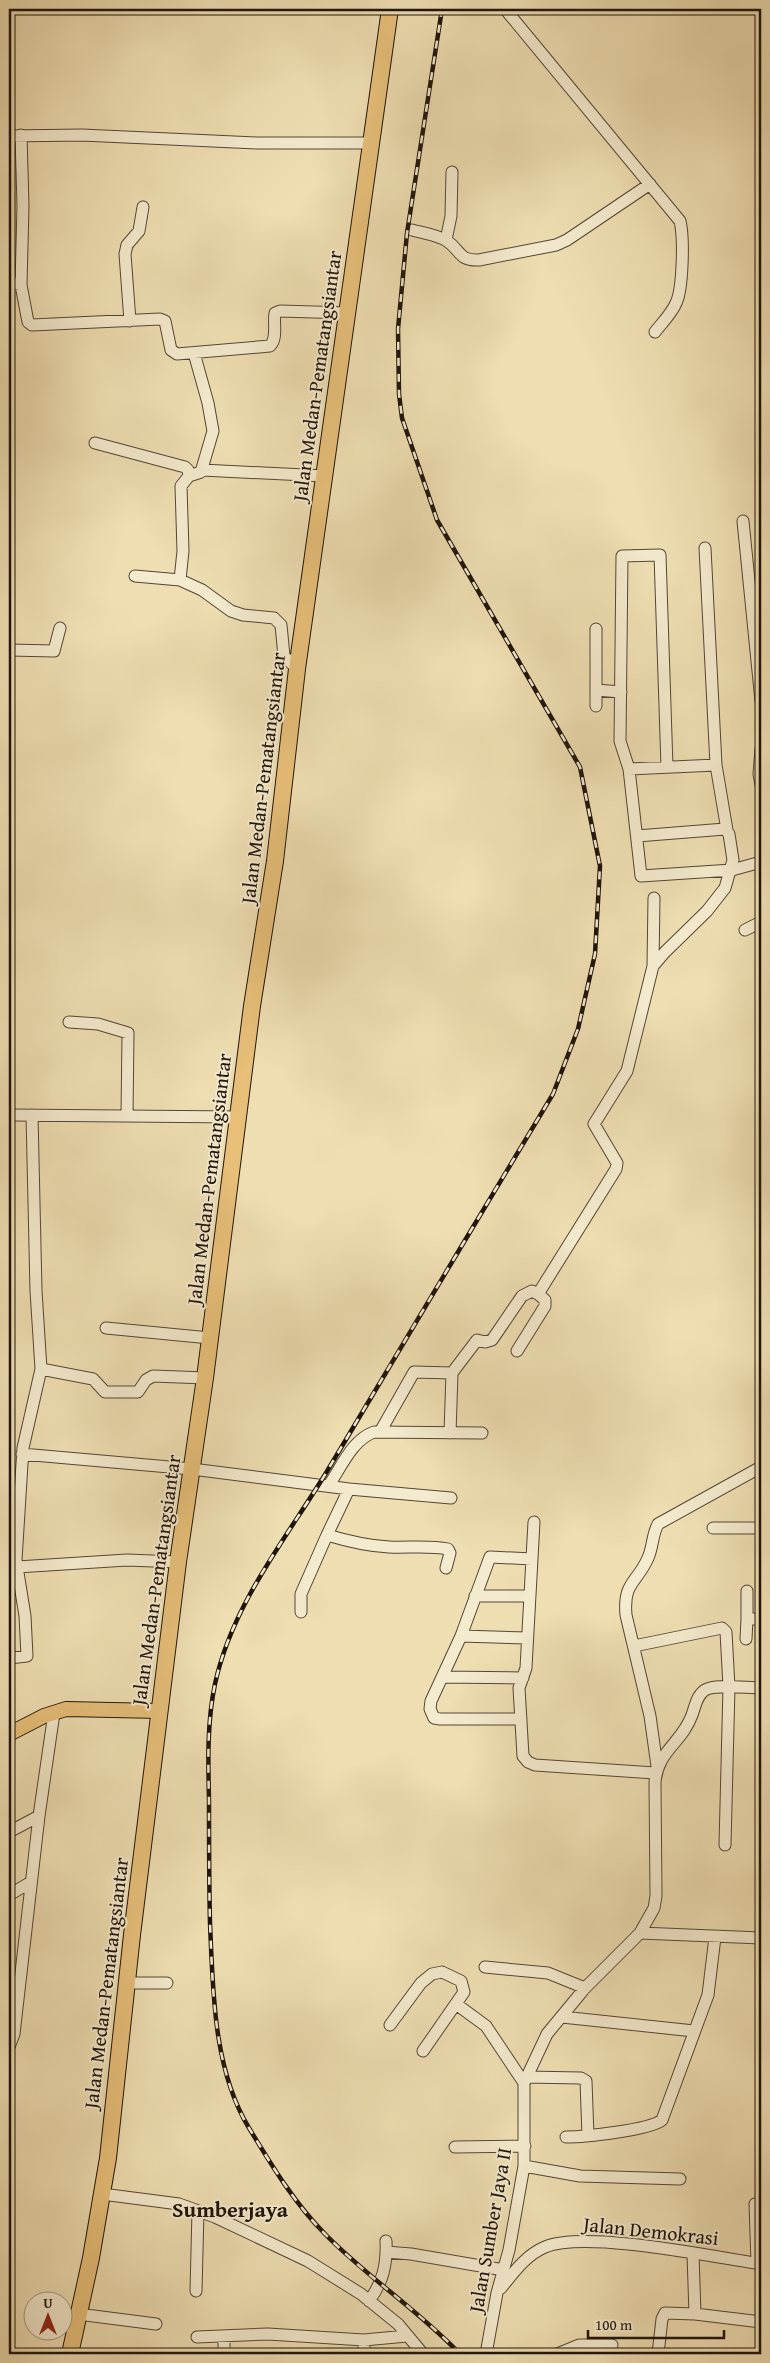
<svg xmlns="http://www.w3.org/2000/svg" width="770" height="2363" font-family="'Gentium Book Plus',serif">
<style>
.lines{fill:none;stroke-linecap:round;stroke-linejoin:round}
.minor-casing{stroke:#534635;stroke-width:13}
.major-casing{stroke:#1f140b;stroke-width:16}
.highway-casing{stroke:#1f140b;stroke-width:18}
.minor{stroke:#f4eacd;stroke-width:11}
.major{stroke:#e7bf79;stroke-width:14}
.highway{stroke:#e7bf79;stroke-width:16}
.rail-casing{stroke:#1f140b;stroke-width:4.5}
.rail{stroke:#f4eacd;stroke-width:2.5;stroke-dasharray:8;stroke-linecap:butt}
.labels{text-anchor:middle;stroke-width:4;stroke-linejoin:round;paint-order:stroke}
.street-label{font-size:20px;fill:#1f140b;stroke:#f4eacd}
.quarter-label{font-size:22px;font-weight:bold;fill:#1f140b;stroke:#f4eacd}
</style>
<rect width="100%" height="100%" fill="#eedeb2"/>
<filter id="stains"><feTurbulence type="fractalNoise" baseFrequency=".004" numOctaves="4"/><feColorMatrix values="0 0 0 0 .2 0 0 0 0 .09 0 0 0 0 .02 0 0 0 .5 -.17"/></filter>
<radialGradient id="worn" r=".72"><stop offset=".6" stop-color="#630" stop-opacity="0"/><stop offset="1" stop-color="#630" stop-opacity=".3"/></radialGradient>
<g class="lines">
<defs>
<path id="minor" d="M505 9 680 221C684 237 683 289 676 303 672 313 662 323 655 332
M21 135 23 206 21 285
M9 136 82 135 257 143H371
M412 230C423 233 437 235 447 241 461 250 458 261 479 260L556 245 567 240 650 184
M446 240 451 216 452 172
M9 282 21 285 28 322 32 325 160 319 165 321 171 350 177 354 270 346C278 338 273 323 275 313L280 311 348 313
M130 321 125 254 127 245 139 231 143 207
M95 443 185 467 188 470 189 476 181 486 183 551 180 580 202 590 231 611 243 615 274 618 281 625 284 656 297 669
M202 470 325 476
M189 476 201 472 213 431 208 403 194 353
M743 521 761 701
M705 548 716 765 727 830
M135 576 180 580
M596 629V690L621 692
M9 650 54 651 60 628
M596 690V706
M761 749 759 774 761 785
M667 767 660 555 622 556 620 741 629 769 641 876 732 870 761 862
M629 769 716 765
M745 930 761 922
M653 966 654 898
M69 1022 98 1024 128 1033 127 1116
M9 1115 238 1117
M106 1328 210 1338
M517 1351 545 1306V1300L538 1294
M41 1369 93 1379 105 1392H138L146 1380 153 1376 205 1378
M452 1373 477 1340 485 1342 492 1340 522 1296 532 1291 538 1294 616 1169 617 1163 594 1124 627 1071 653 966 665 952 707 911 725 888 733 860 729 834 725 829 637 836
M380 1432 414 1372 452 1373 450 1433
M22 1454 192 1469 349 1489 451 1498
M329 1485C342 1466 352 1440 374 1432L482 1433
M349 1489 327 1535C347 1541 367 1546 389 1547 409 1548 428 1545 448 1549L450 1553 446 1568
M534 1522 526 1668 519 1688 523 1756 528 1762 535 1765 655 1773
M713 1528H761
M17 1567 127 1560 178 1562
M747 1591V1619
M475 1596H530
M301 1612V1594L327 1535
M461 1636 527 1638
M746 1639 747 1619H761
M634 1646 722 1628 726 1632 729 1687 725 1845
M9 1658 27 1656 25 1616 16 1560 23 1448 41 1369 36 1291 32 1115
M442 1677 523 1678
M521 1719H440L434 1718 430 1709 431 1701 461 1636 490 1557 532 1559
M657 1766 650 1716 626 1615C623 1582 637 1583 648 1558 653 1547 652 1535 658 1524L761 1467
M9 1832 39 1816
M9 1895 31 1882
M640 1933 761 1938
M485 1967 548 1973 585 1988
M126 1983H167
M456 2004 486 2026 524 2083
M562 2017 694 2031
M390 2025 421 1983 432 1974 442 1972 461 1981 464 1992 423 2051
M9 2047 14 2034 39 1816 54 1713
M526 2077 581 2078 586 2081 588 2136
M566 2137C584 2137 650 2130 662 2120L708 1995 715 1937
M455 2147 525 2146
M524 2166 580 2176 680 2179
M102 2194 179 2204 215 2217 308 2261 361 2294 398 2324 423 2354
M386 2252 411 2254 504 2270
M693 2254 695 2314
M757 2263 755 2204H761
M501 2288C514 2272 526 2255 545 2247 586 2230 714 2257 761 2264
M196 2291 198 2211
M369 2301C383 2282 387 2265 386 2241
M78 2314 156 2324
M197 2337 268 2334 364 2340 407 2336
M224 2354V2337
M364 2354V2340
M486 2354 497 2293 509 2250 524 2166V2083L547 2034 585 1988 640 1933 654 1908 656 1896 655 1783C657 1751 682 1743 692 1715 695 1707 697 1693 707 1689 719 1684 747 1688 761 1688
M557 2354 579 2345H612
M658 2354 662 2319 665 2313 695 2314 761 2322"/>
<path id="major" d="M9 1734 44 1716 66 1709 159 1711"/>
<path id="highway" d="M70 2354 91 2258 108 2158 132 1935 178 1562 205 1378 252 1006 275 861 297 669 390 9"/>
</defs>
<use href="#minor" class="minor-casing"/>
<use href="#major" class="major-casing"/>
<use href="#highway" class="highway-casing"/>
<use href="#minor" class="minor"/>
<use href="#major" class="major"/>
<use href="#highway" class="highway"/>
<defs>
<path id="rail" d="M442 9 407 233 398 329 399 394 402 418 437 520 580 767 600 866 595 954 578 1029 553 1094C477 1220 401 1347 326 1473 285 1540 232 1605 215 1684 207 1722 208 1761 209 1800 209 1841 209 1882 210 1923 213 1990 213 2069 249 2128 271 2164 294 2203 325 2234 367 2277 418 2310 460 2354"/>
</defs>
<use href="#rail" class="rail-casing"/>
<use href="#rail" class="rail"/>
</g>
<g class="labels">
<g class="street-label">
<text transform="translate(317 376) rotate(-82)" y="7">Jalan Medan-Pematangsiantar</text>
<text transform="translate(263 778) rotate(-83)" y="7">Jalan Medan-Pematangsiantar</text>
<text transform="translate(209 1179) rotate(-83)" y="7">Jalan Medan-Pematangsiantar</text>
<text transform="translate(156 1580) rotate(-82)" y="7">Jalan Medan-Pematangsiantar</text>
<text transform="translate(106 1983) rotate(-83)" y="7">Jalan Medan-Pematangsiantar</text>
<text transform="translate(490 2230) rotate(-80)" y="7">Jalan Sumber Jaya II</text>
<text transform="translate(651 2231) rotate(6)" y="7">Jalan Demokrasi</text>
</g>
<g class="quarter-label">
<text x="230" y="2217">Sumberjaya</text>
</g>
</g>
<rect width="770" height="2363" fill="none" stroke="#eedeb2" stroke-width="30"/>
<rect x="10" y="10" width="750" height="2343" fill="none" stroke="#1f140b" stroke-width="2.5"/>
<rect x="15" y="15" width="740" height="2333" fill="none" stroke="#1f140b"/>
<g transform="translate(48 2316)"><circle r="24" fill="#f4eacd" stroke="#9f947f"/>
<path d="M0-4L9 19L0 12L-9 19Z" fill="#8f2418"/>
<text y="-8" font-size="14" font-weight="bold" text-anchor="middle" fill="#1f140b">U</text>
</g>
<path d="M588 2330v8h136v-8" fill="none" stroke="#1f140b" stroke-width="2.5"/>
<text x="595" y="2330" font-size="15" fill="#1f140b" stroke="#f4eacd" stroke-width="4" paint-order="stroke">100 m</text>
<rect width="100%" height="100%" filter="url(#stains)"/>
<rect width="100%" height="100%" fill="url(#worn)"/>
</svg>
